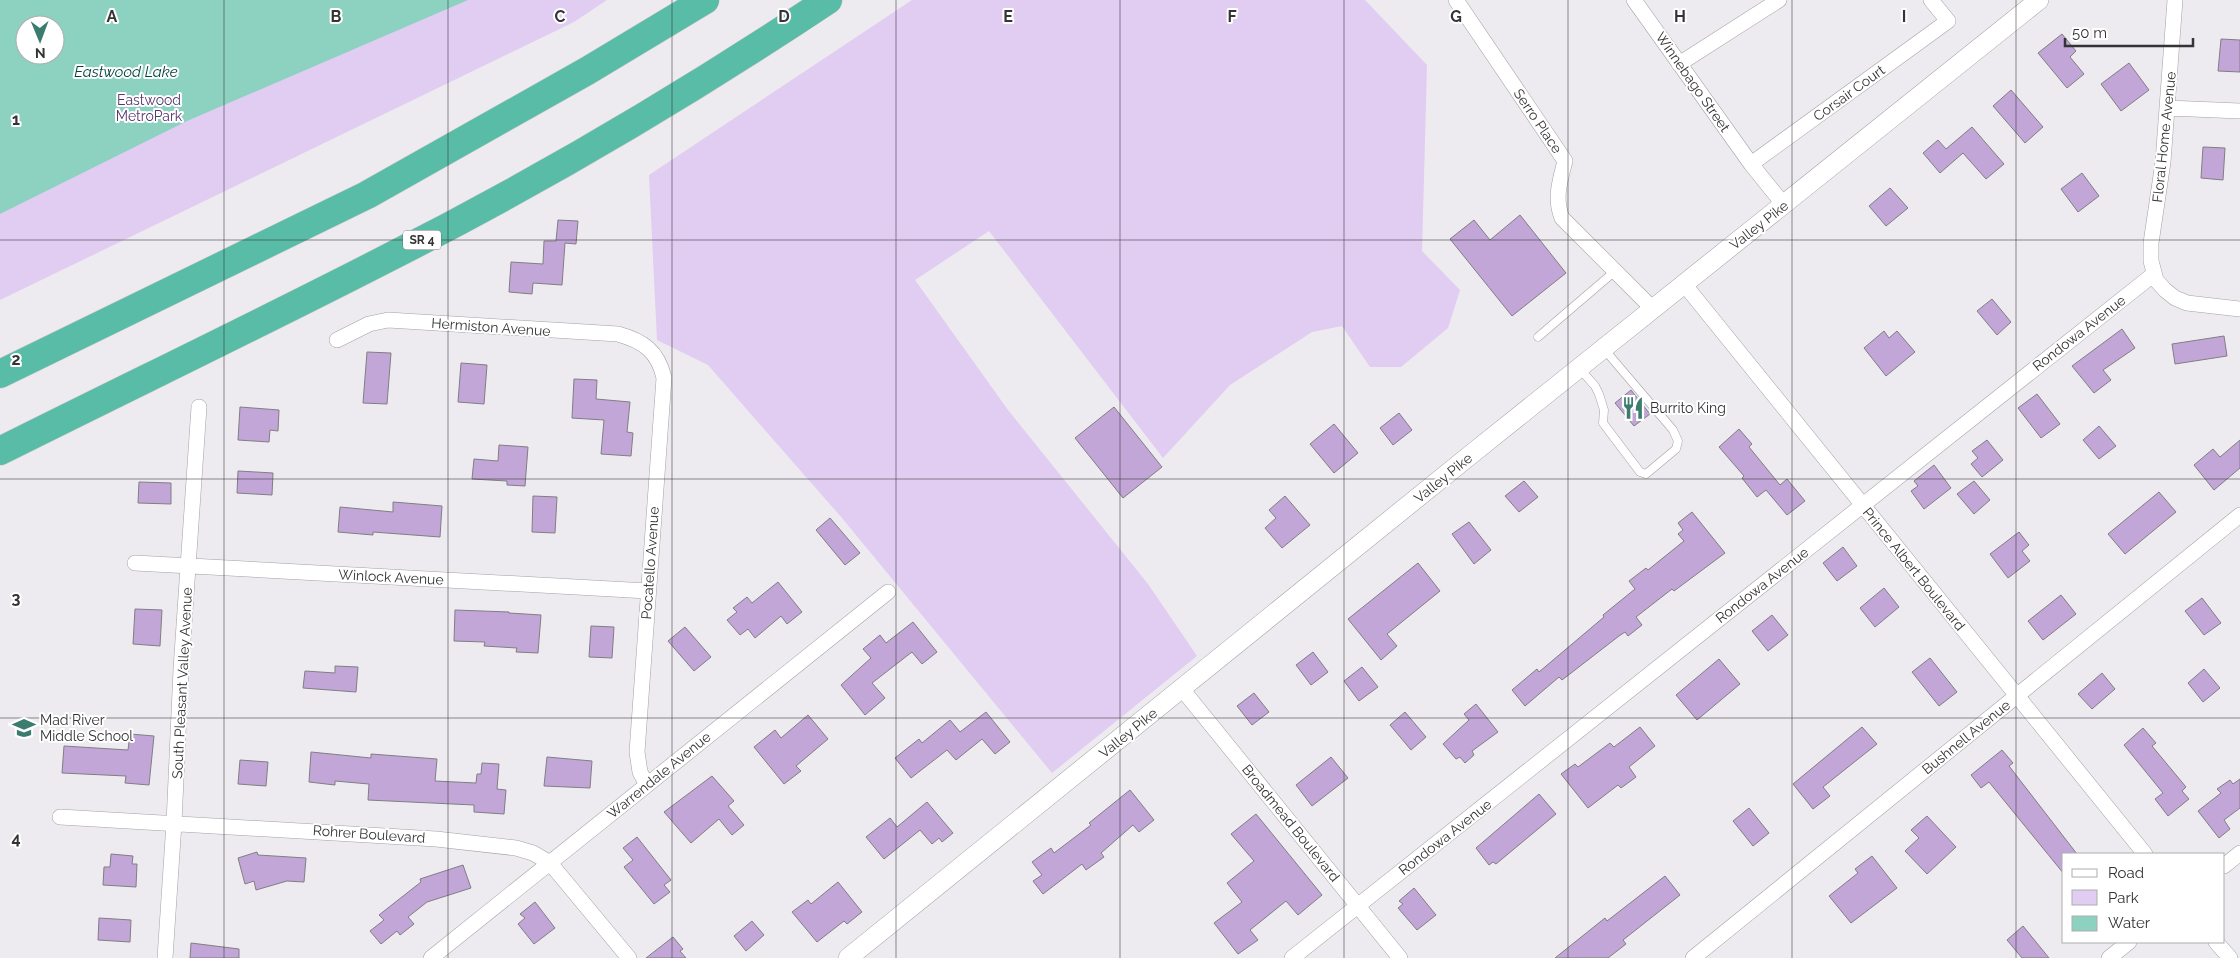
<svg xmlns="http://www.w3.org/2000/svg" width="2240" height="958" font-family="Raleway,sans-serif">
<style>
.green{fill:#e1ccf2;fill-rule:evenodd}
.water{fill:#8dd2c1;fill-rule:evenodd}
.building{fill:#c1a6d7;stroke:#817e83}
.lines{fill:none;stroke-linecap:round;stroke-linejoin:round}
.service-casing{stroke:#a4a1a6;stroke-width:9}
.minor-casing{stroke:#a4a1a6;stroke-width:16}
.tertiary-casing{stroke:#a4a1a6;stroke-width:20}
.motorway-casing{stroke:#cacaca;stroke-width:29}
.service{stroke:#fff;stroke-width:8}
.minor{stroke:#fff;stroke-width:15}
.tertiary{stroke:#fff;stroke-width:19}
.motorway{stroke:#58bca7;stroke-width:28}
.grid{fill:none;stroke:#343335;stroke-width:1;stroke-opacity:0.55}
.labels{text-anchor:middle;stroke-width:4;stroke-linejoin:round;paint-order:stroke}
.shield{fill:#fff;stroke:#717072;stroke-width:1}
.shield-label{font-size:12px;font-weight:bold;fill:#343335}
.street-label{font-size:14px;fill:#343335;stroke:#fff}
.park-label{font-size:14px;fill:#583571;stroke:#fff}
.poi-label{font-size:14px;fill:#343335;stroke:#fff;text-anchor:start}
.water-label{font-size:15px;font-style:italic;fill:#05443a;stroke:#fff}
.grid-label{font-size:16px;text-anchor:middle;font-weight:bold;fill:#343335;stroke:#fff;stroke-width:4;stroke-linejoin:round;paint-order:stroke}
</style>
<rect width="100%" height="100%" fill="#edeaf0"/>
<path class="green" d="M0 0H607L574 22 0 300ZM25 25H55V55H25Z
M912 0H1365L1427 65 1422 251 1460 290 1448 328 1401 367H1370L1342 326 1312 332 1230 385 1163 458 989 231 915 280 1008 410 1148 584 1197 656 1052 773 842 518 708 365 657 340 649 175Z"/>
<path class="water" d="M0 0H468L187 121 0 214ZM25 25H55V55H25Z"/>
<path class="building" d="M2062 34 2076 51 2070 57 2084 74 2067 88 2038 53Z
M2221 39 2240 40V72L2218 71Z
M2129 63 2149 90 2121 111 2101 84Z
M2011 90 2043 127 2025 143 1993 106Z
M1972 127 2004 164 1986 179 1963 153 1940 173 1923 153 1938 140 1946 149Z
M2203 147 2225 148 2223 180 2201 178Z
M2082 173 2099 196 2078 212 2061 189Z
M1890 188 1908 208 1886 226 1869 206Z
M1520 215 1566 273 1512 316 1450 239 1474 220 1490 240Z
M558 220 578 221 576 244 565 243 562 285 533 283 532 294 509 292 511 262 543 264 544 241H556Z
M1992 299 2011 322 1997 335 1977 311Z
M2122 329 2135 348 2103 370 2111 380 2094 393 2072 366Z
M1884 331 1889 338 1897 331 1915 352 1886 376 1864 348Z
M2224 336 2227 356 2175 364 2172 344Z
M367 352 391 353 387 404 363 403Z
M461 363 487 365 484 404 458 402Z
M574 379 597 380 596 399 630 402 627 432 633 433 631 456 601 454 604 420 572 418Z
M1631 390 1650 414 1634 426 1615 403Z
M2037 394 2060 424 2041 438 2018 408Z
M240 407 279 410 278 431 270 430 269 442 238 440Z
M1114 407 1162 467 1123 498 1075 438Z
M1399 413 1412 430 1393 445 1380 428Z
M1334 424 1358 453 1334 473 1310 444Z
M2099 426 2116 446 2099 459 2083 440Z
M1739 429 1752 444 1749 447 1780 485 1787 479 1805 501 1787 515 1766 490 1757 497 1742 478 1744 476 1719 447Z
M1987 440 2003 460 1982 477 1971 464 1978 458 1972 451Z
M2240 440V468L2214 490 2194 465 2213 449 2220 457Z
M499 445 528 447 525 486 507 485V481L472 479 474 459 498 461Z
M1934 465 1951 488 1924 509 1911 491 1918 486 1914 481Z
M238 471 273 473 272 495 237 493Z
M1524 481 1538 497 1519 512 1505 496Z
M1974 481 1990 500 1974 514 1957 494Z
M139 482 171 483V504L138 503Z
M2159 492 2176 512 2125 554 2108 534Z
M533 496 557 497 555 533 532 532Z
M1285 496 1310 525 1282 548 1265 528 1276 518 1269 510Z
M393 502 442 506 440 537 373 532V535L338 532 340 507 393 512Z
M1692 512 1725 553 1674 591 1672 589 1636 617 1642 625 1628 636 1625 632 1619 636 1562 680 1559 677 1525 706 1512 690 1537 669 1539 672 1604 617 1603 615 1635 589 1629 581 1646 568 1648 570 1684 541 1678 534 1683 530 1678 523Z
M830 518 860 553 845 565 816 530Z
M1469 522 1491 550 1474 564 1452 534Z
M2019 532 2029 545 2022 551 2030 561 2008 578 1990 554Z
M1843 547 1857 566 1837 581 1823 563Z
M1418 563 1440 591 1387 634 1397 646 1381 660 1348 619Z
M778 582 802 612 787 624 781 616 755 638 748 629 740 635 727 620 737 612 733 608 747 597 752 603Z
M1884 588 1899 607 1875 627 1860 608Z
M2061 595 2076 614 2043 640 2028 621Z
M2202 598 2221 623 2204 635 2185 611Z
M135 609 162 610 160 646 133 644Z
M455 610 509 612V613L541 615 538 653 516 652 517 648 484 646 485 642 454 641Z
M1772 615 1788 635 1768 651 1752 631Z
M913 622 937 652 922 664 912 652 872 683 885 698 865 715 841 685 871 658 863 649 880 635 886 643Z
M591 626 614 627 612 658 589 657Z
M685 627 711 657 694 671 668 641Z
M1313 652 1328 672 1311 685 1296 665Z
M1930 658 1957 692 1939 706 1912 672Z
M1719 659 1740 684 1697 720 1676 695Z
M335 666 358 667 356 692 303 688 305 671 335 673Z
M1362 667 1378 687 1359 701 1344 681Z
M2204 669 2220 688 2203 702 2188 683Z
M2102 673 2115 689 2092 709 2078 694Z
M1254 693 1269 712 1252 725 1237 706Z
M1476 704 1498 732 1472 751 1474 755 1465 763 1460 757 1456 759 1443 744 1469 720 1464 714Z
M986 712 1010 742 995 754 982 739 956 760 947 750 911 778 895 758 919 739 922 743 950 720 960 732Z
M1405 712 1426 737 1411 750 1390 725Z
M808 715 828 739 796 766 801 771 784 784 754 747 775 730 781 738Z
M1640 727 1655 746 1629 767 1636 777 1621 788 1618 785 1588 808 1561 774 1575 764 1578 767 1610 743 1614 747Z
M1862 727 1877 744 1823 787 1830 796 1813 809 1793 784Z
M2143 728 2156 743 2152 746 2186 787 2182 791 2189 799 2168 816 2155 799 2163 793 2124 745Z
M130 734 154 736 149 785 125 783 126 776 62 773 64 746 128 750Z
M2002 750 2013 763 2009 766 2077 854H2064V874L1989 782 1981 788 1971 775Z
M311 752 371 758V754L437 759 435 781 476 783 477 774H481L482 763 499 764 497 789 506 790 504 814 474 812V805L368 800 369 784 335 781V785L309 782Z
M547 757 592 761 590 788 544 786Z
M1331 757 1348 778 1312 806 1296 785Z
M240 760 268 762 266 786 238 784Z
M712 776 734 801 728 806 744 825 732 835 719 819 691 843 664 812Z
M2240 779V808L2224 820 2230 829 2219 838 2198 811 2221 793 2217 789 2230 780 2233 784Z
M1130 790 1154 820 1139 832 1133 825 1101 853 1104 857 1086 870 1082 864 1043 894 1033 881 1042 875 1032 862 1051 848 1054 853 1091 825 1089 823Z
M1539 794 1556 814 1496 864 1493 862 1489 865 1476 848Z
M927 802 953 833 942 842 939 838 932 844 920 830 884 859 866 837 890 818 897 827Z
M1749 808 1769 833 1753 846 1733 821Z
M1256 814 1322 895 1298 915 1286 901 1250 930 1258 940 1238 954 1214 923 1242 902 1227 883 1254 861 1231 834Z
M1927 816 1956 847 1927 874 1905 851 1919 838 1911 830Z
M637 837 671 880 664 885 670 892 654 904 624 867 633 860 623 848Z
M257 852 258 855 306 858 304 882 287 881 256 890 254 881 245 884 238 858Z
M111 854 133 856 132 864H137L136 887 103 885 104 867H110Z
M1872 856 1897 888 1851 923 1829 896 1858 873 1855 869Z
M463 865 471 888 427 902 408 917 414 924 400 935 397 931 381 944 370 931 384 920 379 915 421 882 420 879Z
M1665 876 1680 895 1623 940 1626 944 1608 958H1555L1605 918 1607 921Z
M838 882 862 912 847 924 844 921 817 942 792 912 808 900 811 904Z
M1414 888 1436 915 1417 930 1398 908 1403 904 1399 901Z
M535 902 555 928 534 944 518 924 525 918 520 914Z
M99 918 131 920 130 942 98 940Z
M752 921 764 935 746 951 734 936Z
M2023 926 2049 958H2022L2007 940Z
M673 937 683 949 680 951 686 958H646Z
M191 943 239 949V958H190Z"/>
<g class="lines">
<defs>
<path id="service" d="M1538 337 1614 272
M1580 369 1595 386 1599 394 1604 410 1603 423 1640 472 1646 474 1676 449 1678 441 1673 430 1604 349"/>
<path id="minor" d="M1456 0 1565 161C1560 181 1554 198 1562 218L1653 309
M1634 0 1751 164 1784 205
M2175 0 2163 162 2151 243V261L2156 280 2165 290 2175 298 2187 303 2240 309
M1679 64 1779 0
M2168 108 2240 111
M1751 164 1948 21 1931 0
M1684 284 2145 854
M337 340 369 324 388 320 618 334C643 341 658 351 664 378L637 752 640 772 647 785
M135 563 648 591
M1182 689 1400 958
M60 817 436 839 516 848 533 853 550 863 629 958
M2224 866 2240 853
M2216 942 2230 958
M165 958 174 823 181 669 199 407
M431 958 888 592
M1292 958 2154 274
M1693 958 2240 515
M2109 958 2129 942"/>
<path id="tertiary" d="M848 958 1474 452 2039 0"/>
<path id="motorway" d="M0 374 367 195 587 71 705 0
M0 451C126 388 253 327 378 263 533 185 684 96 828 0"/>
</defs>
<use href="#service" class="service-casing"/>
<use href="#minor" class="minor-casing"/>
<use href="#tertiary" class="tertiary-casing"/>
<use href="#motorway" class="motorway-casing"/>
<use href="#service" class="service"/>
<use href="#minor" class="minor"/>
<use href="#tertiary" class="tertiary"/>
<use href="#motorway" class="motorway"/>
</g>
<path class="grid" d="M224 0V958M448 0V958M672 0V958M896 0V958M1120 0V958M1344 0V958M1568 0V958M1792 0V958M2016 0V958M0 240H2240M0 479H2240M0 718H2240"/>
<defs>
<symbol id="restaurant-bare" viewBox="-9 -9 18 18"><path d="M-5-6h1v4h1v-4h1v4h1v-4h1v5L-1.5 .5V6h-2V.5L-5-1ZM5-6V6H3V1.5H1.5Q1.5-4 5-6Z" fill="#3a7d6f" stroke="#fff" stroke-width="2.5" paint-order="stroke"/></symbol>
<symbol id="school-bare" viewBox="-9 -9 18 18"><path d="M0-5L7-2L0 1L-7-2ZM-4 1L0 2.5L4 1V4Q0 6-4 4Z" fill="#3a7d6f" stroke="#fff" stroke-width="2.5" paint-order="stroke"/></symbol>
</defs>
<g fill-rule="evenodd">
<use href="#restaurant-bare" x="1617" y="392" width="32" height="32"/>
<use href="#school-bare" x="8" y="712" width="32" height="32"/>
</g>
<g class="labels">
<rect class="shield" x="403" y="230.5" width="38" height="19" rx="4"/>
<g class="shield-label">
<text x="422" y="244">SR 4</text>
</g>
<g class="street-label">
<text transform="translate(1693 82) rotate(55)" y="5">Winnebago Street</text>
<text transform="translate(1849 93) rotate(-36)" y="5">Corsair Court</text>
<text transform="translate(1538 121) rotate(56)" y="5">Serro Place</text>
<text transform="translate(2164 137) rotate(-84)" y="5">Floral Home Avenue</text>
<text transform="translate(1759 225) rotate(-38)" y="5">Valley Pike</text>
<text transform="translate(491 327) rotate(4)" y="5">Hermiston Avenue</text>
<text transform="translate(2079 333) rotate(-38)" y="5">Rondowa Avenue</text>
<text transform="translate(1443 478) rotate(-39)" y="5">Valley Pike</text>
<text transform="translate(650 563) rotate(-86)" y="5">Pocatello Avenue</text>
<text transform="translate(1914 569) rotate(51)" y="5">Prince Albert Boulevard</text>
<text transform="translate(391 577) rotate(3)" y="5">Winlock Avenue</text>
<text transform="translate(1762 585) rotate(-38)" y="5">Rondowa Avenue</text>
<text transform="translate(182 683) rotate(-87)" y="5">South Pleasant Valley Avenue</text>
<text transform="translate(1128 733) rotate(-39)" y="5">Valley Pike</text>
<text transform="translate(1966 737) rotate(-39)" y="5">Bushnell Avenue</text>
<text transform="translate(659 775) rotate(-39)" y="5">Warrendale Avenue</text>
<text transform="translate(1291 823) rotate(51)" y="5">Broadmead Boulevard</text>
<text transform="translate(369 834) rotate(4)" y="5">Rohrer Boulevard</text>
<text transform="translate(1445 837) rotate(-38)" y="5">Rondowa Avenue</text>
</g>
<g class="park-label">
<text x="149" y="105">Eastwood<tspan x="149" dy="16">MetroPark</tspan></text>
</g>
<g class="poi-label">
<text x="1650" y="413">Burrito King</text>
<text x="40" y="725">Mad River<tspan x="40" dy="16">Middle School</tspan></text>
</g>
<g class="water-label">
<text x="126" y="77">Eastwood Lake</text>
</g>
</g>
<g class="grid-label">
<text x="112" y="22">A</text>
<text x="336" y="22">B</text>
<text x="560" y="22">C</text>
<text x="784" y="22">D</text>
<text x="1008" y="22">E</text>
<text x="1232" y="22">F</text>
<text x="1456" y="22">G</text>
<text x="1680" y="22">H</text>
<text x="1904" y="22">I</text>
<text x="16" y="125">1</text>
<text x="16" y="365">2</text>
<text x="16" y="604">3</text>
<text x="16" y="844">4</text>
</g>
<rect x="2062" y="853" width="162" height="90" fill="#ffffff" stroke="#aeadae"/>
<rect x="2072" y="869" width="25" height="8" fill="#ffffff" stroke="#aeadae"/>
<text x="2108" y="878" font-size="15" fill="#343335">Road</text>
<rect x="2072" y="890" width="25" height="15" fill="#e1ccf2" stroke="#aeadae"/>
<text x="2108" y="903" font-size="15" fill="#343335">Park</text>
<rect x="2072" y="916" width="25" height="15" fill="#8dd2c1" stroke="#aeadae"/>
<text x="2108" y="928" font-size="15" fill="#343335">Water</text>
<g transform="translate(40 40) rotate(179)"><circle r="24" fill="#ffffff" stroke="#aeadae"/>
<path d="M0-4L9 19L0 12L-9 19Z" fill="#3a7d6f"/>
<text y="-8" font-size="14" font-weight="bold" text-anchor="middle" fill="#343335">N</text>
</g>
<path d="M2065 38v8h128v-8" fill="none" stroke="#343335" stroke-width="2.5"/>
<text x="2072" y="38" font-size="15" fill="#343335" stroke="#ffffff" stroke-width="4" paint-order="stroke">50 m</text>
</svg>
